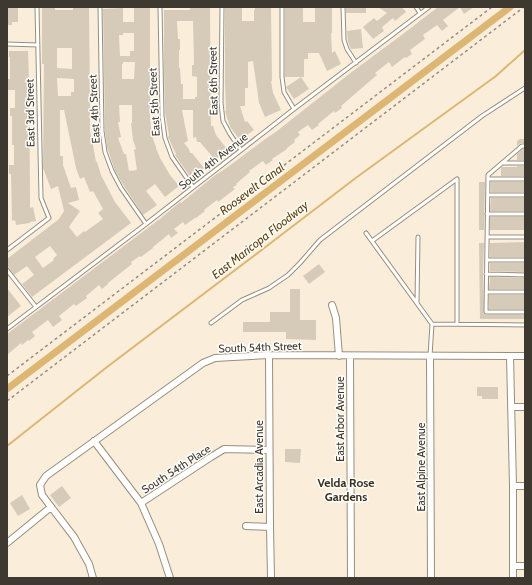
<svg xmlns="http://www.w3.org/2000/svg" width="532" height="585" font-family="Cabin,sans-serif">
<style>
.lines{fill:none;stroke-linecap:round;stroke-linejoin:round}
.stream{stroke:#dcb672;stroke-width:2}
.canal{stroke:#dcb672;stroke-width:7}
.building{fill:#d6cbb9;fill-rule:evenodd}
.service-casing{stroke:#988e7c;stroke-width:5}
.minor-casing{stroke:#988e7c;stroke-width:8}
.path{stroke:#968e81;stroke-width:1.5;stroke-dasharray:3 3;stroke-linecap:butt}
.service{stroke:#fff;stroke-width:3}
.minor{stroke:#fff;stroke-width:6}
.labels{text-anchor:middle;stroke-width:3;stroke-linejoin:round;paint-order:stroke}
.street-label{font-size:11px;fill:#3d3931;stroke:#fffdf9}
.water-label{font-size:12px;font-style:italic;fill:#5d430d;stroke:#fffdf9}
.neighbourhood-label{font-size:12px;font-weight:bold;fill:#393021;stroke:#fffdf9}
</style>
<rect width="100%" height="100%" fill="#faeedb"/>
<g class="lines">
<path class="stream" d="M7 446 107 367 259 252 357 177 496 76 525 50"/>
<path class="canal" d="M7 389 510 7"/>
</g>
<path class="building" d="M7 7H18V22H12V25H7Z
M42 7 55 8V10H73V7H89L90 103V131L93 145 96 162H97L101 175 115 202 131 223 32 297 22 284 34 275 27 266 14 275 7 265V259L59 219 64 211 58 186 51 189 43 168 44 64H42ZM57 48H72V69L57 68ZM57 78 74 79V92H71V96H58ZM60 110H64L76 168 80 179 84 177 90 192 93 191 103 209 98 213 103 219 85 232 84 231 77 237 69 227 80 211 68 203 79 200 76 187 71 188 63 165V156H60ZM50 246 57 255 53 259 54 260 43 268 35 257Z
M134 7H150V119L152 136 156 147V148L160 158 170 175 179 186 165 197 155 184 146 191 157 205 143 215 124 186 115 171 107 147 105 131 103 9 123 8V22H134ZM123 33H134V51H130V56H120L119 35H123ZM123 62H135L134 79H122V64H123ZM119 105H132V123H131L133 140 136 149 134 150 137 170 129 171 126 154H124L118 138 121 137 118 122H120Z
M190 7H210L211 126H213L216 135 227 149 215 160 200 142H197L196 137 193 138V110H182L188 141 184 143 189 149 190 153H192L204 168 191 178 175 155 176 154 168 137 169 135 165 113 164 68V10H190ZM177 21H193L194 65H192V76L197 77V97H195V99H183V84H181L180 68H179V50H180V39H178Z
M225 7H242V21H254V10H255V7H271L272 81H271L273 93 281 110 265 117 259 103 253 61 248 62V88H245V106H240L245 122 247 121 254 130 240 140 230 127 225 111H226L225 81Z
M285 7H303V22H315V7H332V33H331L332 53 335 51 341 64 327 71 319 53H308V59H304V77H285Z
M346 7H366V13H346Z
M378 7H402L406 12 395 21 393 18 382 27 384 31 373 39 363 27 374 18 377 21 387 13Z
M438 7H474L464 14 460 7 443 20 448 26 442 31 437 25 423 35 425 39 410 50 412 54 406 58 405 57 392 67 389 62 375 73 377 75 341 106 342 108 335 113 334 111 318 124 319 125 312 130 308 125 298 132 300 135 294 140 295 142 287 148V149L272 159 273 160 266 165 263 161 249 171 250 172 236 184 237 185 233 187 235 189 218 202 217 200 204 210 205 211 196 218H195L185 225 183 222 174 229 178 233 171 238 169 234 153 247V248L141 257 140 256 131 262 132 264 108 283V284L102 289 99 285 86 296 87 298 76 306 74 304 59 316 62 320 53 327 48 320 32 332 35 336 29 341 28 340 22 345 21 343 7 355V334L161 218 180 202 181 203 214 176 225 169 264 140 277 131 353 71 403 34Z
M361 29 363 48 351 49 348 42 347 31Z
M9 51H28L29 79 30 193V208L33 207 36 221 30 222V223L16 225 15 220 12 221 11 174H9V165H14V145H12V116H10V108H15V90H7V79H10V57H9Z
M301 77 309 89 294 99 286 87Z
M520 139H525V143H521L517 146V141Z
M523 149H525V160H517V154Z
M517 166H525V176H501V168L502 167H517Z
M479 182H485L484 230H479Z
M491 182H525V192H491Z
M491 198H525V211H490Z
M490 217H525V230H490Z
M525 242V257H490V243Z
M479 243H484L483 274 484 314 486 315H525V319H480Z
M490 263H525V272L490 271Z
M319 264 325 272 309 284 303 276Z
M490 277 525 278V289H489Z
M7 288 21 306 7 317Z
M290 289H300V320H316V340L286 339V332H243V322H270V312H290Z
M489 295H525V309H489Z
M477 387H498V399H482V396H477Z
M285 449H301L300 463 285 462Z
M62 486 71 498 59 507 50 495Z
M22 495 30 509 18 516 10 503Z"/>
<g class="lines">
<defs>
<path id="service" d="M100 7 102 131 105 152 112 171 121 188 146 224
M160 7 162 116 165 138 172 157 193 187
M222 7 221 103 223 121 230 134 241 150
M282 7V77L284 92 294 109
M343 7 344 40 347 49 356 63
M416 7 420 13
M7 44 38 45
M525 146H522L488 175 486 312H525
M503 163H525
M457 179V324
M488 179H525
M488 195H525
M487 214H525
M366 233 432 324 430 356
M487 237H525
M372 241 457 179
M7 250 49 218 41 198 37 7
M487 260H525
M7 270 36 307
M486 274 525 275
M486 292H525
M417 303 418 237
M211 323 242 300 269 288 288 275 300 263 320 240 482 116 525 88
M432 324 525 325
M7 329 146 224 294 109 429 7"/>
<path id="minor" d="M332 305 336 318 339 356
M269 355 270 527 271 578
M350 356 351 578
M430 356 431 578
M510 356 513 486V578
M511 407H525
M94 441 141 503 159 544 170 578
M513 486H525
M141 503 211 457 224 449 269 450
M246 526 270 527
M7 543 51 507
M513 566H525
M93 578 89 564 74 537 42 495 40 485 46 476 203 363 215 358 269 355 525 356"/>
</defs>
<use href="#service" class="service-casing"/>
<use href="#minor" class="minor-casing"/>
<path class="path" d="M7 376 492 7
M7 401 524 7"/>
<use href="#service" class="service"/>
<use href="#minor" class="minor"/>
</g>
<g class="labels">
<g class="street-label">
<text transform="translate(213 81) rotate(-91)" y="4">East 6th Street</text>
<text transform="translate(154 102) rotate(-93)" y="4">East 5th Street</text>
<text transform="translate(94 109) rotate(-93)" y="4">East 4th Street</text>
<text transform="translate(30 113) rotate(-91)" y="4">East 3rd Street</text>
<text transform="translate(213 161) rotate(-38)" y="4">South 4th Avenue</text>
<text transform="translate(260 347) rotate(-2)" y="4">South 54th Street</text>
<text transform="translate(340 419) rotate(-90)" y="4">East Arbor Avenue</text>
<text transform="translate(259 467) rotate(-90)" y="4">East Arcadia Avenue</text>
<text transform="translate(421 467) rotate(-90)" y="4">East Alpine Avenue</text>
<text transform="translate(176 469) rotate(-33)" y="4">South 54th Place</text>
</g>
<g class="water-label">
<text transform="translate(252 189) rotate(-37)" y="4">Roosevelt Canal</text>
<text transform="translate(260 240) rotate(-38)" y="4">East Maricopa Floodway</text>
</g>
<g class="neighbourhood-label">
<text x="346" y="487">Velda Rose<tspan x="346" dy="14">Gardens</tspan></text>
</g>
</g>
<rect width="532" height="585" fill="none" stroke="#3d3931" stroke-width="16"/>
</svg>
